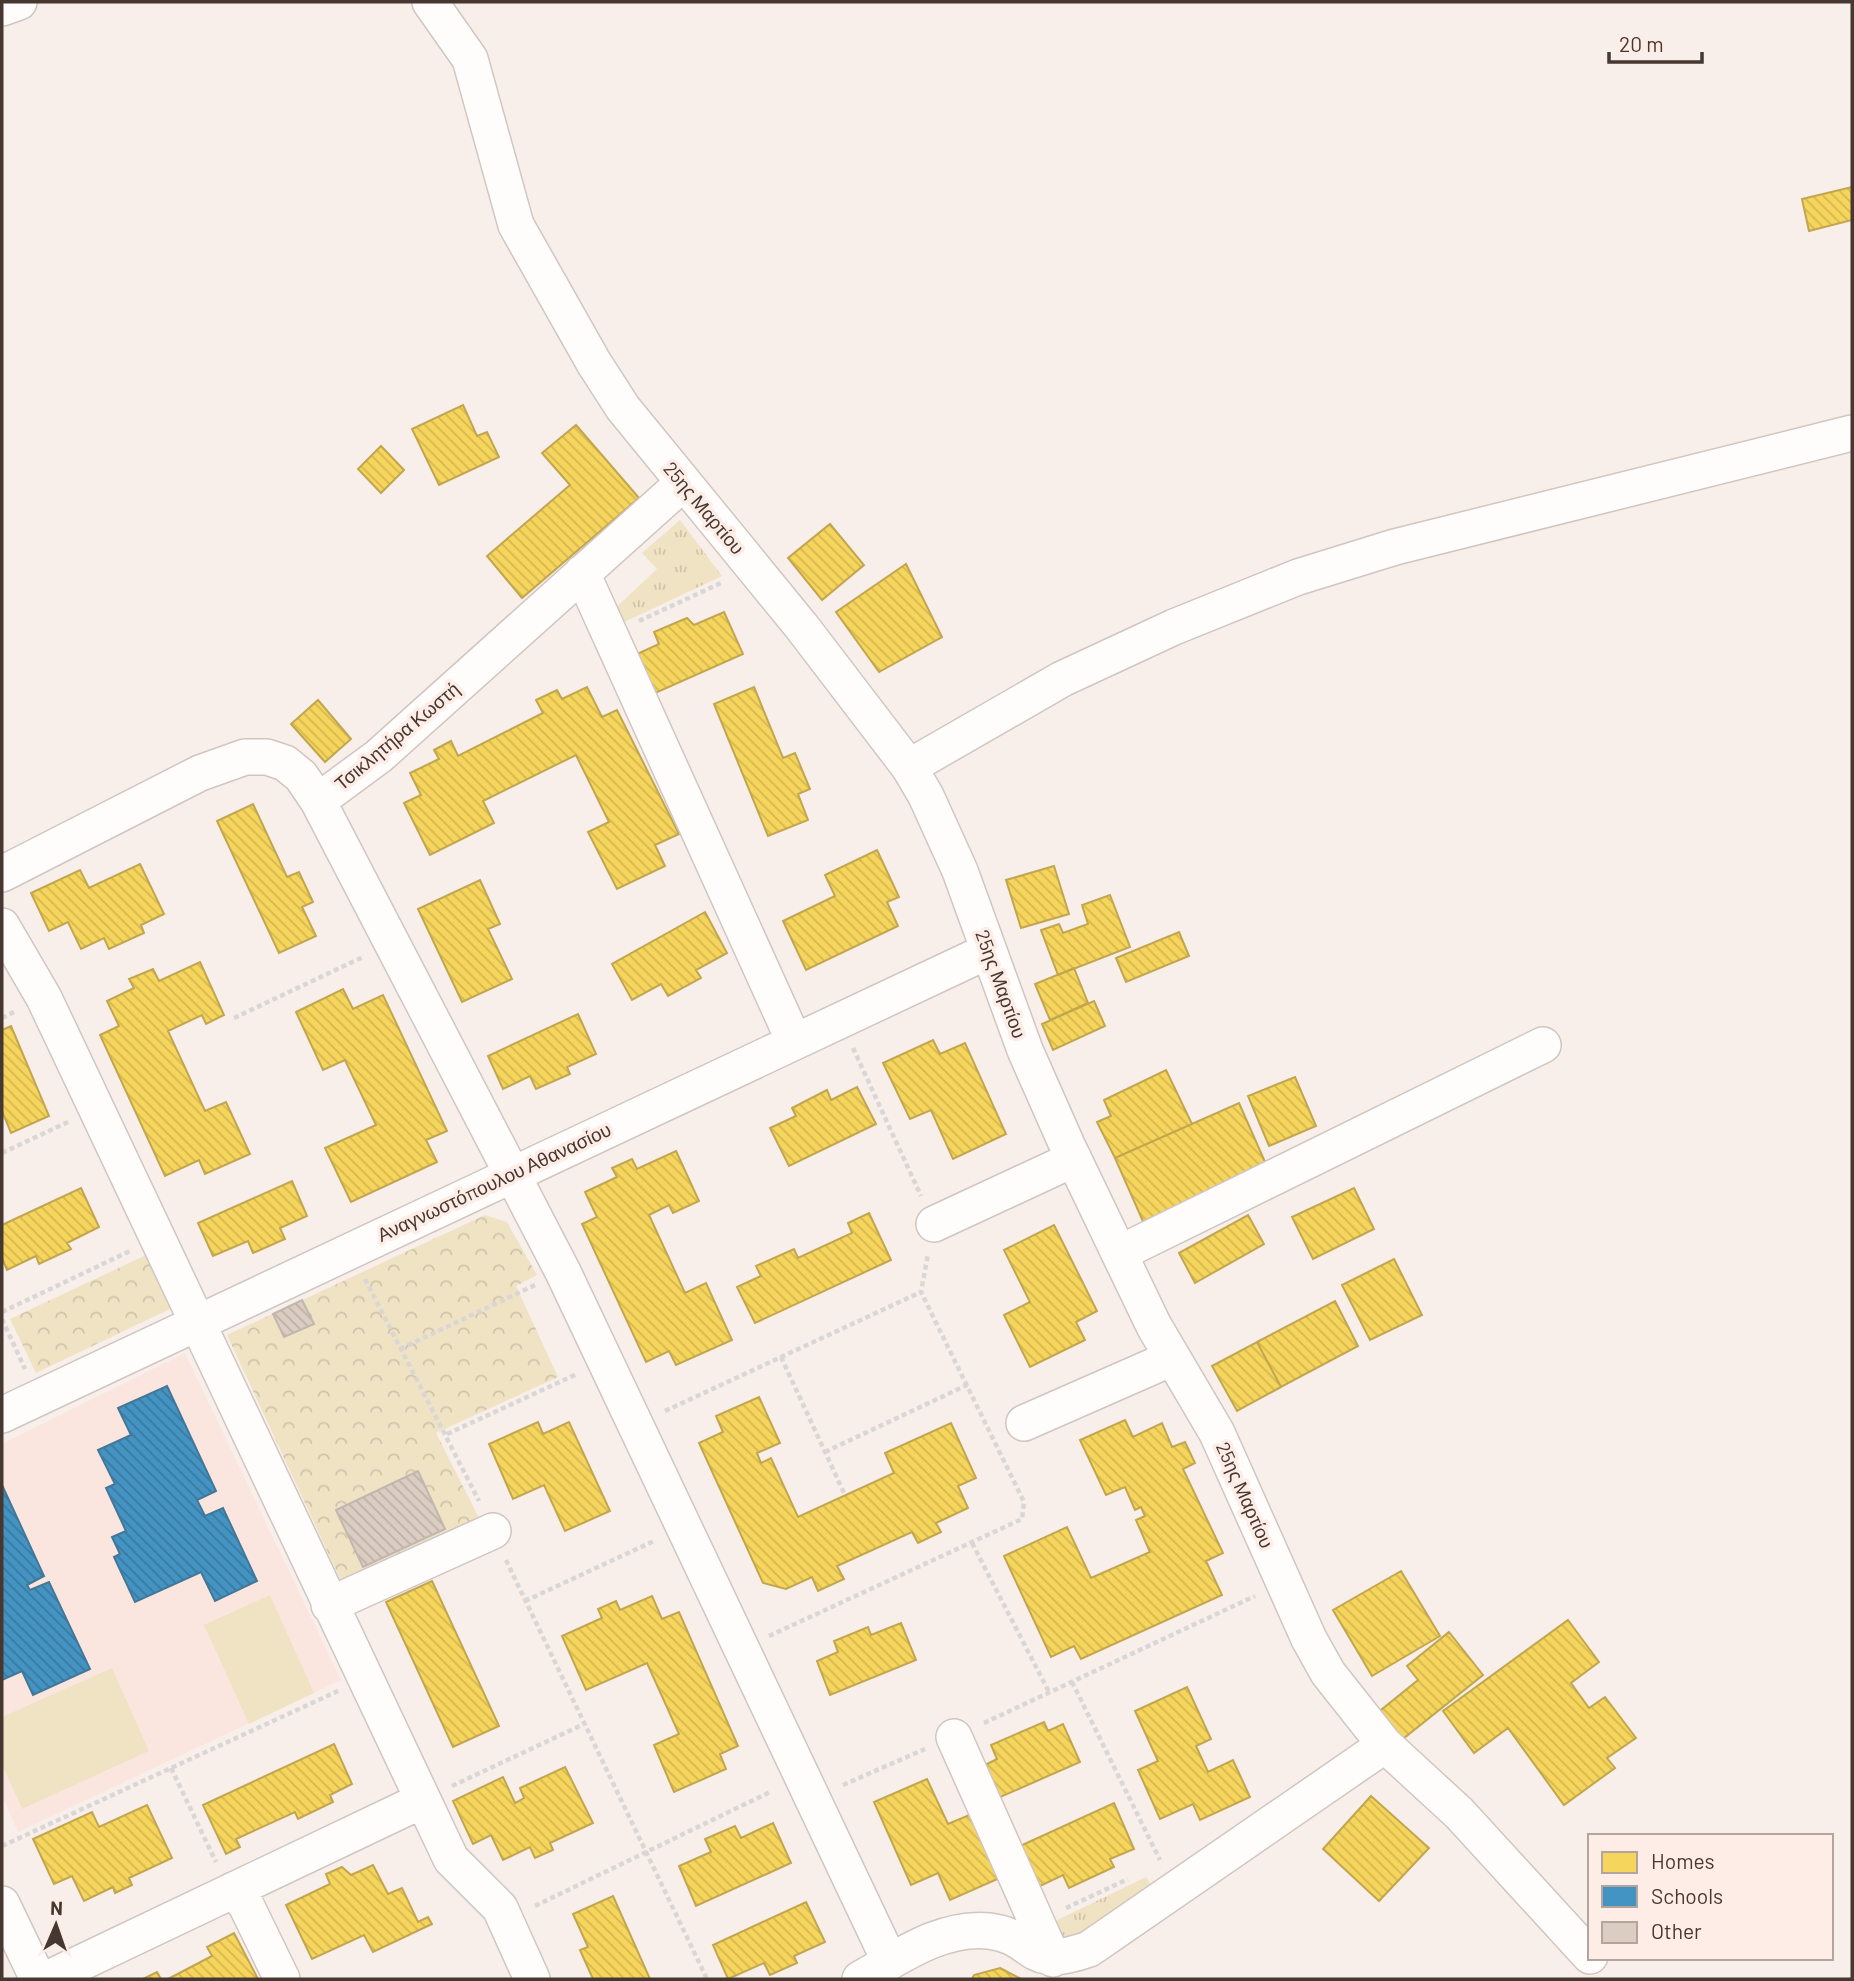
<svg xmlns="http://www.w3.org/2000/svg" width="1854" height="1981" font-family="Barlow,sans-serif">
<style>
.built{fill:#fae6de}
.grass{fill:url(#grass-tufts)}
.park{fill:url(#park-crowns)}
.pitch{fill:#f0e3c4}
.homes{fill:url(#homes-back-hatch);stroke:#c2a64f;stroke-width:2}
.schools{fill:url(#schools-back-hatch);stroke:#447797;stroke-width:2}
.building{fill:url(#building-back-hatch);stroke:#c0b7b0;stroke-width:2}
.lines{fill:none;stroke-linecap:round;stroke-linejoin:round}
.minor-casing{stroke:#d0c6c1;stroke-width:38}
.path{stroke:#d9d6d5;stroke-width:4.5;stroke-dasharray:5 3.5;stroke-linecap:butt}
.minor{stroke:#fefdfc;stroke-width:35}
.labels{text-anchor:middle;stroke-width:7;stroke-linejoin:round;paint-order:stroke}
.street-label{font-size:19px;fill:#473731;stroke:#fdede6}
</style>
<defs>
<pattern id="grass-tufts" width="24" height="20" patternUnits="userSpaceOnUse" patternTransform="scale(1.75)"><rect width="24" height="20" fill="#f0e3c4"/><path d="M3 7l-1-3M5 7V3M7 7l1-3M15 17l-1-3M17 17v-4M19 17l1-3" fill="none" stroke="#cfc3a9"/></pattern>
<pattern id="park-crowns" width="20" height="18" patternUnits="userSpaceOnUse" patternTransform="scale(1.75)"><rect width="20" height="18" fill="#f0e3c4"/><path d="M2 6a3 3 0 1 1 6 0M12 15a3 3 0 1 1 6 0" fill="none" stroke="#cfc3a9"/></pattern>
<pattern id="homes-back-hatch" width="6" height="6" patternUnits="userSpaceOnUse" patternTransform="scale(1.75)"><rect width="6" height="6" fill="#f6d55c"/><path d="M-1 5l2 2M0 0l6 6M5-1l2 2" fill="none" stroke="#d4b750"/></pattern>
<pattern id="schools-back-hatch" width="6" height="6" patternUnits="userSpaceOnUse" patternTransform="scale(1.75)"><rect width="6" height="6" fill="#4393c3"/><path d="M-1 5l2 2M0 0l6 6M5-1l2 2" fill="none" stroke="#3a799f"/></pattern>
<pattern id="building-back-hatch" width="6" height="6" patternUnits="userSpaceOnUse" patternTransform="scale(1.75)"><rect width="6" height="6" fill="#dbcdc2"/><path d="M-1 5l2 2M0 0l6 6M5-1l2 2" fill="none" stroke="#bdb1a7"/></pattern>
</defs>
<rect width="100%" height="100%" fill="#f8efeb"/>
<path class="built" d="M185 1353 341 1680 18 1832 2 1796V1444Z"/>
<path class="grass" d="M680 520 722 576 614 627 609 614 657 569 642 553Z
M1146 1877 1152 1886 1070 1939 1060 1940 1047 1925Z"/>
<path class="park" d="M485 1215 507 1222 537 1275 516 1286 558 1377 436 1433 480 1520 343 1585 227 1335Z
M146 1255 172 1308 36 1373 10 1319Z"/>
<path class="pitch" d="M270 1595 314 1693 249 1724 204 1625Z
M112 1668 149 1751 22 1809 2 1764V1717Z"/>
<path class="homes" d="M1852 187V220L1809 231 1802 199Z
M463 405 477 436 487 432 499 457 439 485 412 429Z
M576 425 639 498 522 598 487 556 570 485 542 453Z
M381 446 404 470 381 493 358 469Z
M830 524 864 565 822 600 788 558Z
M906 564 942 637 879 672 836 612Z
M724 612 743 654 653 694 635 655 659 644 654 632 687 618 694 625Z
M587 687 602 717 617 710 679 834 655 845 665 866 617 889 588 832 609 822 576 755 483 801 494 823 430 855 404 803 421 795 410 773 439 759 434 750 451 741 458 756 543 713 536 700 557 690 562 699Z
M754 687 783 758 795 753 810 789 798 794 808 820 768 836 714 704Z
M318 700 351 739 325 762 291 724Z
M253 804 287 877 299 872 313 902 302 907 316 936 279 953 217 821Z
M877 850 899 897 887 902 898 926 806 970 783 921 835 896 825 875Z
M140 864 164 914 141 925 144 933 109 949 104 938 81 949 68 922 49 931 31 893 80 870 89 888Z
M1054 866 1069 914 1021 928 1006 880Z
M480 880 500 924 488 929 512 979 462 1002 418 909Z
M1110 895 1130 947 1058 975 1041 930 1059 924 1063 933 1088 924 1082 905Z
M705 912 727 953 696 970 701 978 668 996 661 984 632 1000 612 964Z
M1179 932 1189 956 1126 982 1116 958Z
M200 962 224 1015 206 1024 202 1015 168 1031 205 1111 226 1102 250 1154 205 1174 199 1160 165 1176 100 1035 119 1026 107 1001 134 988 129 979 153 969 159 981Z
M1074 968 1088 1003 1050 1020 1035 984Z
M343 989 353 1009 383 995 447 1131 426 1140 437 1162 351 1202 325 1148 376 1125 345 1060 323 1070 296 1012Z
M1094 1001 1105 1026 1053 1050 1042 1024Z
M578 1014 596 1054 567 1067 570 1074 536 1089 530 1076 503 1089 488 1056Z
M11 1026 49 1116 11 1133 2 1111V1030Z
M933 1040 940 1054 965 1043 1006 1134 953 1159 931 1110 910 1119 883 1063Z
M1166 1070 1192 1124 1115 1158 1097 1122 1111 1116 1104 1100Z
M1295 1077 1316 1126 1269 1146 1248 1096Z
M857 1087 876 1124 789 1166 770 1128 796 1116 792 1108 827 1090 831 1100Z
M1239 1103 1269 1171 1145 1226 1115 1158Z
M676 1151 699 1201 673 1213 669 1205 649 1215 685 1293 706 1283 732 1340 676 1365 669 1351 646 1362 582 1224 597 1217 585 1192 617 1177 612 1168 632 1159 637 1169Z
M292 1181 307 1216 280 1228 285 1239 253 1253 248 1241 213 1256 198 1223Z
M81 1188 99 1227 67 1243 71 1249 39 1264 36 1256 7 1270 2 1258V1225Z
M1354 1188 1374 1229 1313 1259 1292 1217Z
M869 1213 891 1260 755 1323 737 1287 761 1276 756 1266 794 1249 798 1258 852 1233 848 1223Z
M1248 1215 1264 1244 1195 1283 1179 1253Z
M1054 1225 1097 1311 1076 1322 1085 1340 1030 1367 1004 1315 1030 1302 1004 1250Z
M1394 1259 1422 1315 1370 1340 1342 1285Z
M1335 1301 1358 1346 1281 1387 1257 1342Z
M1257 1342 1281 1387 1237 1411 1212 1366Z
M759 1397 780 1443 757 1453 761 1463 771 1458 798 1517 894 1473 885 1453 951 1423 976 1478 958 1486 968 1508 936 1523 941 1532 918 1543 912 1532 837 1566 844 1579 818 1591 812 1577 786 1589 763 1583 699 1443 723 1432 716 1416Z
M1125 1420 1133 1437 1162 1423 1172 1447 1185 1442 1195 1463 1183 1469 1223 1553 1206 1561 1222 1595 1081 1659 1074 1646 1051 1657 1004 1556 1067 1527 1091 1578 1150 1552 1136 1520 1145 1516 1141 1507 1135 1510 1125 1487 1106 1495 1080 1440Z
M538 1422 543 1434 569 1422 610 1511 565 1531 544 1485 513 1499 489 1444Z
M1401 1571 1440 1636 1372 1676 1333 1610Z
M432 1581 499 1726 453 1747 386 1602Z
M652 1596 662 1619 679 1612 738 1746 720 1754 726 1769 674 1792 654 1745 679 1734 647 1663 586 1690 562 1636 602 1618 598 1609 616 1601 620 1610Z
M1568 1620 1599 1662 1571 1683 1589 1708 1605 1697 1636 1738 1607 1758 1615 1768 1564 1805 1508 1728 1474 1753 1443 1711Z
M901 1623 916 1660 830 1695 817 1661 838 1652 834 1641 868 1627 871 1635Z
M1449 1632 1483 1675 1399 1742 1376 1714 1418 1680 1407 1666Z
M1187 1687 1211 1739 1196 1746 1208 1772 1233 1760 1250 1797 1200 1820 1193 1804 1160 1819 1138 1770 1158 1761 1135 1711Z
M1044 1722 1048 1731 1063 1724 1080 1762 998 1798 983 1766 997 1759 991 1745Z
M334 1744 352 1784 330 1795 333 1802 298 1819 295 1812 236 1839 240 1847 226 1854 203 1805Z
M565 1767 593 1823 550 1843 553 1850 535 1858 530 1847 503 1860 491 1835 473 1844 453 1801 503 1777 515 1803 524 1798 520 1788Z
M927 1779 948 1824 974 1813 1002 1877 950 1900 938 1873 911 1885 874 1802Z
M1371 1796 1429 1848 1379 1901 1323 1849Z
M1114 1803 1134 1849 1110 1859 1114 1867 1069 1888 1063 1875 1038 1887 1020 1846Z
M147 1805 172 1858 129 1878 132 1885 115 1893 113 1887 84 1901 72 1876 54 1884 33 1839 92 1812 99 1827Z
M773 1823 791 1863 696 1906 679 1866 711 1852 705 1839 735 1826 741 1838Z
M373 1865 388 1894 402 1888 418 1922 428 1917 432 1924 373 1952 364 1935 312 1959 286 1905 330 1884 326 1874 342 1867 351 1875Z
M613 1896 650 1979H593L580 1950 588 1947 573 1914Z
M806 1902 825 1942 794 1956 797 1963 770 1975 764 1963 728 1979 713 1945Z
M234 1933 258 1979H168L212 1956 207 1947Z
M1000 1968 1021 1979H972L974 1975Z
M157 1972 161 1979H143Z"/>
<path class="schools" d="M167 1386 216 1491 197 1500 205 1516 223 1508 257 1581 215 1601 201 1572 135 1602 114 1557 120 1554 112 1537 126 1531 106 1488 115 1484 98 1450 131 1435 118 1408Z
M2 1485 44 1576 27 1585 30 1590 49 1582 90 1669 33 1695 22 1671 2 1680Z"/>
<path class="building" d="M302 1300 314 1324 284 1337 273 1314Z
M418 1471 445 1529 363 1567 336 1510Z"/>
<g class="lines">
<defs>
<path id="minor" d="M430 2 470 59 516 225 594 363 623 408 802 627 909 767 926 796 960 871 1025 1050 1067 1145 1154 1326 1217 1433 1309 1639 1328 1673 1385 1745 1459 1813 1590 1956
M2 8 19 2
M582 573 794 1041
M909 767 1062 679 1174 627 1298 577 1395 547 1852 433
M318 801 563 1272 890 1962
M2 874 200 773 245 757H267L285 763 301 776 318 801 379 756 682 484
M2 926 44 998 451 1859 500 1908 532 1979
M934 1224 1074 1159
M1120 1253 1543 1045
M2 1415 988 951
M1024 1423 1172 1358
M329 1605 493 1531
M954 1737 1053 1959
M233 1890 246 1905 282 1979
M2 1904 38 1979
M47 1979 423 1800
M860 1979C899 1957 942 1926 989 1931 1038 1937 1024 1972 1089 1949L1385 1745"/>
</defs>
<use href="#minor" class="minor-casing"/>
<path class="path" d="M639 621 723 582
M2 1018 14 1012
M234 1018 363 957
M853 1048 921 1196
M2 1153 68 1122
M365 1279 479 1501
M2 1312 130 1251
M2 1319 25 1369
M400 1349 535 1285
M781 1357 845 1495
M665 1411 921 1292
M447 1434 577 1374
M825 1452 967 1385
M972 1543 1049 1692
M506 1560 707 1979
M525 1601 654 1541
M769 1636 1022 1519 1024 1502 921 1292 928 1254
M1072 1682 1160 1860
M984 1723 1255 1596
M171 1768 216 1862
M843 1785 925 1749
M452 1786 584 1724
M2 1846 338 1691
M535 1906 772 1791
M1066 1908 1128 1879"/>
<use href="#minor" class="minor"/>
</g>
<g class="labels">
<g class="street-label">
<text transform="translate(704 508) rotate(50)" y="7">25ης Μαρτίου</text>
<text transform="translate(397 736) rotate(-40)" y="7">Τσικλητήρα Κωστή</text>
<text transform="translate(1001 984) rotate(70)" y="7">25ης Μαρτίου</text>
<text transform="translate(494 1182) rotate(-25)" y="7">Αναγνωστόπουλου Αθανασίου</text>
<text transform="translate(1245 1495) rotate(66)" y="7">25ης Μαρτίου</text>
</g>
</g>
<rect width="1854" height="1981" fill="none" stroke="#473731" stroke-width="7"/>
<rect x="1588" y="1834" width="245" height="126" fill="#fdede6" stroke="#b4a49e" stroke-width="2"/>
<rect x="1602" y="1852" width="35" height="21" fill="#f6d55c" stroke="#b4a49e" stroke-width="2"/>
<text x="1651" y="1869" font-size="21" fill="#473731">Homes</text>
<rect x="1602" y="1886" width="35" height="21" fill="#4393c3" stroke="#b4a49e" stroke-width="2"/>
<text x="1651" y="1904" font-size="21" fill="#473731">Schools</text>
<rect x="1602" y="1922" width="35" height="21" fill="#dbcdc2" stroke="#b4a49e" stroke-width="2"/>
<text x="1651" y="1939" font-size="21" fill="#473731">Other</text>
<g transform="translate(56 1925) rotate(2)" stroke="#fdede6" stroke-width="5" paint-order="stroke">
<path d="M0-5L12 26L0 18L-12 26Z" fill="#473731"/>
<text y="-10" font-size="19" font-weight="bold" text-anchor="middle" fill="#473731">N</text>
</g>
<path d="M1609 52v10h93v-10" fill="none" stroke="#473731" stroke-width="3.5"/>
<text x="1619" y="52" font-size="21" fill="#473731" stroke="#fdede6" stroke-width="5" paint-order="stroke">20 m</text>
</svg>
